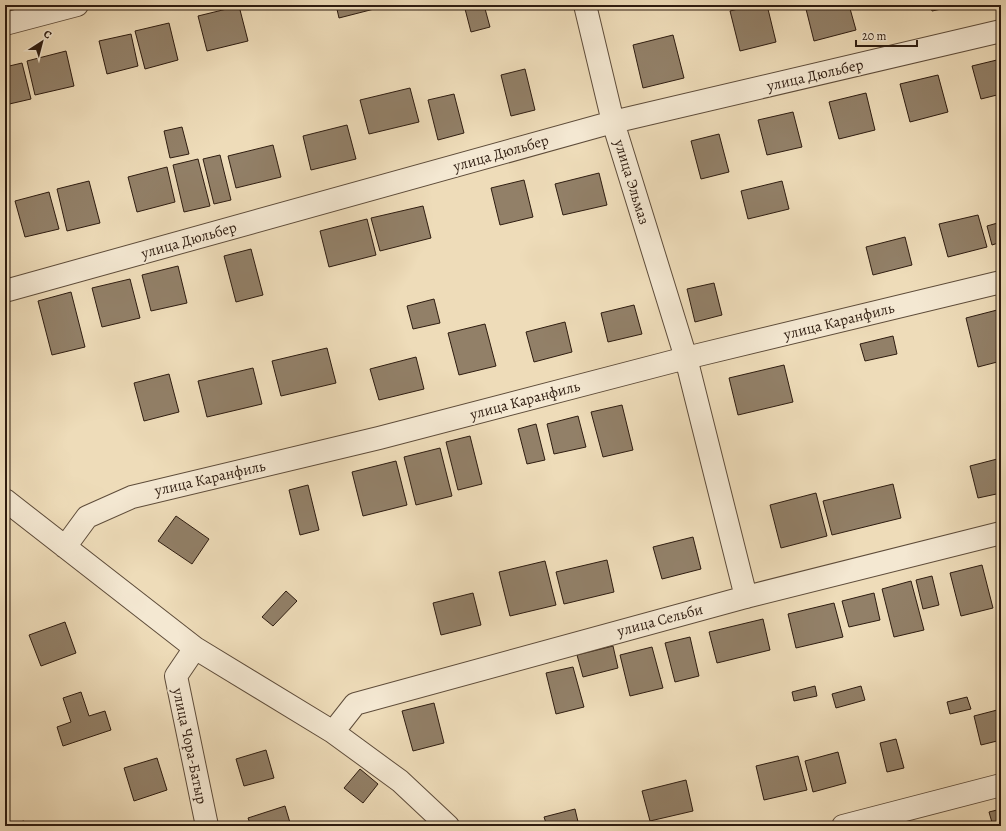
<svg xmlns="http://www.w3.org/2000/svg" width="1006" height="831" font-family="Alegreya,serif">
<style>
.building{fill:#928068;stroke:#2e1c10}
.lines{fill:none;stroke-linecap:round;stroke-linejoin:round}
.minor-casing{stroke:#5e4c3a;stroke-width:24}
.minor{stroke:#f4e8d2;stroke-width:22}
.labels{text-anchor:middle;stroke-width:4;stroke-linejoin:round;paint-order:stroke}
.street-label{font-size:15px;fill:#2e1c10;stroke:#f4e8d2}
</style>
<rect width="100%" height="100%" fill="#eedcb9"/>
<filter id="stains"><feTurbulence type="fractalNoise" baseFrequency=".005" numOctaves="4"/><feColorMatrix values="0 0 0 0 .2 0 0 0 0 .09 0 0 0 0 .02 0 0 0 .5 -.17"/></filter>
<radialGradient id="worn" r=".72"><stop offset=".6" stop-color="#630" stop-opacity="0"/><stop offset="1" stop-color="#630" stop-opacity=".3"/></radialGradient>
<path class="building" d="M336 5H377L378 8 339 18Z
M464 5H484L490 27 471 32Z
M754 5H767L776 42 740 51 730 11Z
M805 5H849L856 30 814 41Z
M930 5H945L946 8 932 11Z
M239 6 248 41 207 51 198 16Z
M169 23 178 60 145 69 135 31Z
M131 34 138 66 107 74 99 41Z
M673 35 684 78 643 88 633 45Z
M66 51 74 86 35 95 27 61Z
M1001 59V94L981 99 972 66Z
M22 63 31 99 5 105V67Z
M525 69 535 110 511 116 501 75Z
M938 75 948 112 910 122 900 84Z
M410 88 419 122 369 134 360 100Z
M866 93 875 130 839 139 829 102Z
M454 94 464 133 438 140 428 100Z
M793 112 802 147 767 155 758 120Z
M347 125 356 159 311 170 303 136Z
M182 127 189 154 170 158 164 131Z
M719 134 729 172 701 179 691 141Z
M273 145 281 177 236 188 228 156Z
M220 155 231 200 214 204 203 159Z
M198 159 210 206 184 212 173 165Z
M167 167 175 202 137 212 128 177Z
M599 173 607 205 563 215 555 184Z
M524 180 533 217 500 225 491 188Z
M89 181 100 223 67 231 57 189Z
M782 181 789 209 748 219 741 191Z
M49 192 59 229 25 237 15 201Z
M423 206 431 238 380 251 371 218Z
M978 215 987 247 948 257 939 224Z
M367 219 376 255 329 267 320 231Z
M1001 222V242L992 245 987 226Z
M905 237 912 265 873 275 866 247Z
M251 249 263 295 236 302 224 256Z
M178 266 187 303 151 311 142 275Z
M130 279 140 318 102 327 92 288Z
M714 283 722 315 695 322 687 289Z
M71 292 85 347 52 355 38 301Z
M434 299 440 323 413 329 407 306Z
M634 305 642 334 608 342 601 313Z
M1001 309V361L978 367 966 318Z
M565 322 572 352 534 362 526 332Z
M485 324 496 366 459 375 448 333Z
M893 336 897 354 865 361 860 344Z
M327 348 336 383 281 396 272 361Z
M416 357 424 389 379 400 370 369Z
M784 365 793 402 738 415 729 378Z
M253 368 262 404 207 417 198 381Z
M169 374 179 412 144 421 134 383Z
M622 405 633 450 603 457 591 412Z
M578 416 586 447 554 454 547 424Z
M536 424 545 460 527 464 518 429Z
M470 436 482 484 458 490 446 442Z
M440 448 452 496 416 505 404 457Z
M1001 458V493L978 498 970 466Z
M396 461 407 505 363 516 352 472Z
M893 484 901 518 832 535 823 501Z
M308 485 319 530 300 535 289 490Z
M816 493 827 536 781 548 770 505Z
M176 516 209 539 192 564 158 541Z
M693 537 701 569 662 579 653 547Z
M607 560 614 592 564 604 556 572Z
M545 561 556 605 510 616 499 572Z
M982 565 993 608 961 616 950 573Z
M932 576 939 605 923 609 916 580Z
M911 581 924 630 894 637 882 589Z
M286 591 297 601 273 626 262 617Z
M473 593 481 625 441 635 433 603Z
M874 593 880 620 849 627 842 601Z
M834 603 843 637 796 648 788 614Z
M763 619 770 650 717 663 709 632Z
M65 622 76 653 41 666 29 635Z
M690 637 699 676 675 682 665 643Z
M613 646 618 668 583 677 577 655Z
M652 647 663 688 630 696 620 655Z
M573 667 584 707 556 714 546 673Z
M815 686 817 696 794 701 792 692Z
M861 686 865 700 836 708 832 694Z
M81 692 89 716 105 711 111 730 63 746 57 727 71 722 63 698Z
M967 697 971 709 950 714 947 702Z
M434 703 444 743 413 751 402 711Z
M1001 709V740L981 745 974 716Z
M896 739 904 768 887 772 880 743Z
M266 750 274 778 244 786 236 759Z
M838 752 846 783 813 792 805 761Z
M798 756 807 790 764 800 756 766Z
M157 758 167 790 134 801 124 768Z
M360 769 378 784 363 803 344 788Z
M686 780 693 811 650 821 642 791Z
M285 806 291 826H251L248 818Z
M575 809 579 826H547L544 817Z
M1001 809V826H993L989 812Z
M24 821 25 826H5V825Z"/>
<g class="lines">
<defs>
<path id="minor" d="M585 5 613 122 686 358 746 597
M5 24 77 5
M5 291 613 122 1001 31
M5 500 195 648 333 732 400 781 448 826
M65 547 87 517 132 497 379 438 686 358 1001 282
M195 648 176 676 207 826
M333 732 355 704 746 597 1001 533
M843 826 1001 785"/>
</defs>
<use href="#minor" class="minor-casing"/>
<use href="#minor" class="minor"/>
</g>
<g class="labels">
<g class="street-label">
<text transform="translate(815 75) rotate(-13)" y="5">улица Дюльбер</text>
<text transform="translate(501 153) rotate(-16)" y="5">улица Дюльбер</text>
<text transform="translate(632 182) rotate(73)" y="5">улица Эльмаз</text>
<text transform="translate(189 240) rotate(-16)" y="5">улица Дюльбер</text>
<text transform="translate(839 321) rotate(-14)" y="5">улица Каранфиль</text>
<text transform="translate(525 400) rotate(-15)" y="5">улица Каранфиль</text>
<text transform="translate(210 478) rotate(-13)" y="5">улица Каранфиль</text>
<text transform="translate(660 620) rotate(-15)" y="5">улица Сельби</text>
<text transform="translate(190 746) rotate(78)" y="5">улица Чора-Батыр</text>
</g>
</g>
<rect width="1006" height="831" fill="none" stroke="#eedcb9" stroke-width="20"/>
<rect x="6" y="6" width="994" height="819" fill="none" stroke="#2e1c10" stroke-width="2"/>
<rect x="10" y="10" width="986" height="811" fill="none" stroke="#2e1c10"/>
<g transform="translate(42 42) rotate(36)" stroke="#f4e8d2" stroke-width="3" paint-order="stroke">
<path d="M0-3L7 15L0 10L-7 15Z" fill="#2e1c10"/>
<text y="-6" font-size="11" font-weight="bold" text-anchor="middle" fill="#2e1c10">С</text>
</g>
<path d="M856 40v6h61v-6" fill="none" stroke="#2e1c10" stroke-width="2"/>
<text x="862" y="40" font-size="12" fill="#2e1c10" stroke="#f4e8d2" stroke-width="3" paint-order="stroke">20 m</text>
<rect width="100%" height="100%" filter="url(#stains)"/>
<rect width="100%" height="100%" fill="url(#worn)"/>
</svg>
